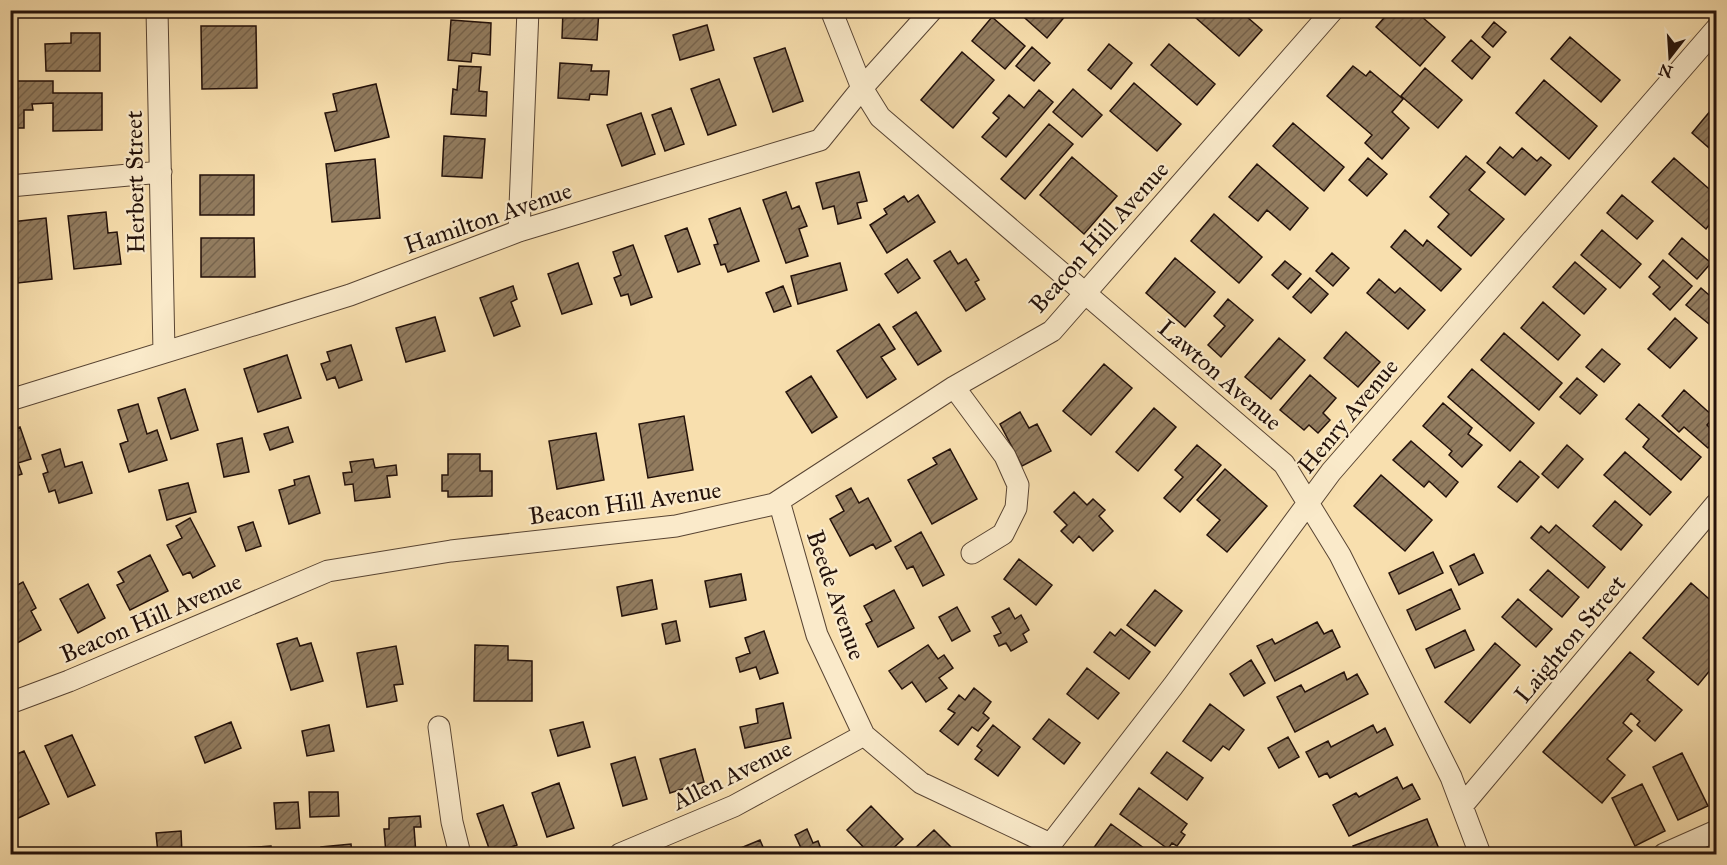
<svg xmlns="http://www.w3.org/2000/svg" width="1727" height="865" font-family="'IM FELL Great Primer',serif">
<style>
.building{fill:url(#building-hatch);stroke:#23110a;stroke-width:1.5}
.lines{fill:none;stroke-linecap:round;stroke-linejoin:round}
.minor-casing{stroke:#584433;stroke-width:23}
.minor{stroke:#faeaca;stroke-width:21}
.labels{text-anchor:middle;stroke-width:4.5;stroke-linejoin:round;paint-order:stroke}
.street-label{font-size:24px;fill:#23110a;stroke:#faeaca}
</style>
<defs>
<pattern id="building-hatch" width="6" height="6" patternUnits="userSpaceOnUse" patternTransform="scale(1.5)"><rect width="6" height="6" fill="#927c5f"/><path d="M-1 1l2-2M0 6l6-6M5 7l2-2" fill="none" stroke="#77644d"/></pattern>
</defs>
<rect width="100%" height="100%" fill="#f8dfae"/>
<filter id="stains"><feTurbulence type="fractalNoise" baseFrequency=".00333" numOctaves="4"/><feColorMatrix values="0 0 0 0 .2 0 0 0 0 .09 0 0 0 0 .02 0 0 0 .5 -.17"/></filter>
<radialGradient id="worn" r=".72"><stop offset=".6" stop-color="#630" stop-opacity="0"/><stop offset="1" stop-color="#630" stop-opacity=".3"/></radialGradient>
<path class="building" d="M563 10H599L597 40 562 38Z
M1016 10H1061L1066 15 1047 38Z
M1187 10H1239L1262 30 1239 56Z
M1391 10H1414L1445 37 1420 66 1376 27Z
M992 17 1025 46 1005 69 972 41Z
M451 20 491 23 490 55 472 53 471 62 448 60Z
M1494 22 1506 32 1493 47 1482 37Z
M707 25 714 50 680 60 673 35Z
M201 26H256L257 88 202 89Z
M71 33H100V71H46L45 44 71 43Z
M1570 37 1620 80 1601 102 1551 59Z
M1471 40 1490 57 1472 79 1452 61Z
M1109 44 1132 63 1111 89 1088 70Z
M1169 44 1215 84 1197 105 1151 65Z
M1032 47 1050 63 1034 81 1016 66Z
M785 48 803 101 773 112 754 58Z
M962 52 994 80 953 128 921 100Z
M560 63 592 65 591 71H609L607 95 590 94 589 100 558 98Z
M459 66 481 67 479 91 487 92 486 116 451 114 453 89 457 90Z
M1353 66 1366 76 1370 71 1403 99 1392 112 1409 128 1382 159 1365 143 1372 135 1327 96Z
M1425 68 1462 100 1438 128 1401 96Z
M719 79 736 125 708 135 691 89Z
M1544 80 1597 126 1569 159 1516 113Z
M10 81H53V93H102V130L53 131V103L32 104 33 110H24V128H10Z
M1134 83 1181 124 1157 151 1110 111Z
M376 84 389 137 335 151 325 113 337 111 333 94Z
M1073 89 1102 115 1082 137 1053 112Z
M1039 90 1053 102 1006 157 982 137 999 118 993 113 1009 95 1024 108Z
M1716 104V154L1692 133Z
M671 108 684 144 665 151 652 115Z
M641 113 655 154 622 166 607 125Z
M1293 123 1344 167 1324 191 1273 146Z
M1049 124 1073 144 1025 199 1001 179Z
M444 136 485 139 482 178 442 176Z
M1500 147 1513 158 1522 148 1537 161 1541 157 1551 165 1525 195 1487 163Z
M1466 156 1485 172 1469 190 1504 219 1471 256 1438 227 1449 214 1430 197Z
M1072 157 1117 196 1084 234 1040 195Z
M1368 158 1387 174 1367 196 1349 180Z
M1674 158 1716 195V216L1706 229 1652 182Z
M375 159 380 218 332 222 326 164Z
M1257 164 1308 208 1290 230 1267 210 1258 221 1229 197Z
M859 172 867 201 857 203 861 218 838 224 834 206 823 209 816 183Z
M200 175H254V215H200Z
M786 192 792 209 799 206 807 226 799 229 808 256 786 263 763 200Z
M918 195 935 222 887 253 870 225 887 214 884 209 904 196 908 202Z
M1622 195 1653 221 1637 239 1607 213Z
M740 208 759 261 728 272 725 264 721 265 714 245 718 244 709 219Z
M106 212 108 233 117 232 121 264 74 269 68 216Z
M1214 214 1262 257 1239 283 1191 241Z
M46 218 52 279 18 283 11 222Z
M687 228 700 264 678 272 665 236Z
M1405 230 1423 246 1427 240 1461 269 1441 291 1391 247Z
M1602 230 1641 264 1620 288 1581 255Z
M201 238H254L255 277H201Z
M1682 238 1711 263 1697 279 1669 254Z
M633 245 652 297 631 305 628 294 621 296 614 278 621 275 613 252Z
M950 251 958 264 966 259 979 280 975 282 985 299 966 311 934 261Z
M1332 253 1349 268 1333 286 1316 271Z
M1175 258 1215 292 1185 327 1146 293Z
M907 259 920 278 898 293 885 274Z
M1663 260 1692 286 1670 310 1653 294 1660 287 1649 277Z
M1285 261 1301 274 1288 289 1272 275Z
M1575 262 1606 289 1584 314 1553 287Z
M578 263 592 304 562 314 548 274Z
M840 263 847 290 798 304 791 276Z
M1310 278 1328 294 1311 313 1293 297Z
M1379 279 1395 293 1400 288 1425 310 1408 329 1367 293Z
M513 286 517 299 511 302 520 326 494 336 480 298Z
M783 286 791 306 774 312 766 293Z
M1701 288 1716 301V315L1709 324 1686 305Z
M1228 299 1253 320 1221 357 1208 345 1225 326 1214 316Z
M1543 302 1580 335 1558 360 1521 328Z
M916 312 941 351 918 365 893 327Z
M435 317 445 351 406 362 396 328Z
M1675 318 1697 338 1670 368 1648 349Z
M879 324 895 349 881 357 896 379 867 398 837 351Z
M1346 332 1380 362 1358 387 1324 358Z
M1504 333 1562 383 1539 410 1481 360Z
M1279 338 1305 360 1271 399 1245 377Z
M351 345 362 380 339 388 335 377 327 380 321 364 330 361 327 352Z
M1602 349 1620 364 1604 382 1586 367Z
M287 355 301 398 258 412 244 369Z
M1104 364 1132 388 1091 435 1063 411Z
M1472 369 1534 423 1510 451 1448 397Z
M1310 375 1336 398 1323 413 1330 420 1318 433 1309 425 1304 430 1280 410Z
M811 376 837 417 812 433 786 392Z
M1577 378 1597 395 1580 414 1560 397Z
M185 389 198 430 171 439 158 398Z
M1684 390 1714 417 1707 425 1716 434V439L1708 448 1684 427 1679 432 1662 416Z
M1443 403 1472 428 1468 434 1482 445 1462 467 1449 455 1452 451 1423 426Z
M138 404 147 434 157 430 167 460 129 472 120 444 128 441 118 410Z
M1639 404 1701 457 1681 480 1643 447 1649 439 1626 419Z
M1154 408 1176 427 1138 471 1116 452Z
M1020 412 1029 428 1037 424 1051 451 1022 466 1000 424Z
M684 416 693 470 648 478 639 424Z
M20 427 31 459 18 463 22 474 10 478V431Z
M288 427 293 442 270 450 264 434Z
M596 433 604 480 557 489 549 441Z
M242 438 249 472 224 477 217 444Z
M1411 441 1458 482 1446 497 1429 481 1424 487 1393 460Z
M1197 445 1221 465 1180 512 1164 498 1183 477 1175 470Z
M1567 445 1583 459 1558 488 1542 474Z
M60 449 65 467 82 462 92 493 59 503 55 490 49 492 43 474 48 472 42 455Z
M950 449 977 499 932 524 908 480 937 464 933 458Z
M1625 452 1671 492 1650 515 1604 475Z
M448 454H480V471H492V496L448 497V491H442V475H448Z
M373 459 375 468 396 465 397 475 387 476 390 497 355 501 353 484 345 485 343 473 352 472 350 462Z
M1520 461 1539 477 1517 502 1498 487Z
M1225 469 1267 506 1227 552 1207 535 1220 520 1197 500Z
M1381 475 1432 520 1405 551 1354 506Z
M309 476 320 513 289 524 279 490 295 485 294 480Z
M188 483 196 512 167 520 159 490Z
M851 488 859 503 868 498 891 541 876 549 873 544 850 556 830 519 844 511 836 496Z
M1074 492 1087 505 1093 499 1105 510 1099 516 1113 531 1093 551 1079 536 1073 543 1061 531 1067 525 1054 512Z
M1615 501 1642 525 1621 550 1593 526Z
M190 518 215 566 193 578 190 572 183 575 167 545 182 538 176 526Z
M253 522 261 546 246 551 238 527Z
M1556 525 1605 567 1588 588 1531 538 1541 526 1549 533Z
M921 532 944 575 923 586 913 566 907 569 895 547Z
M1433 552 1443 573 1399 594 1389 573Z
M1474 554 1483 573 1459 585 1450 566Z
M150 555 168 591 130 610 117 585 124 582 118 572Z
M1019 559 1052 585 1036 605 1004 579Z
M1548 570 1579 597 1562 617 1530 590Z
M741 574 746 600 710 607 705 581Z
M652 580 657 609 622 616 617 587Z
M23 582 36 608 31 611 41 630 10 647V589Z
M1691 583 1716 605V663L1698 685 1643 638Z
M88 584 105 618 78 633 60 599Z
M1451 589 1460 609 1416 630 1407 610Z
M894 590 914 628 878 647 866 624 872 621 864 606Z
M1155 590 1182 611 1155 646 1127 625Z
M1518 599 1552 629 1536 647 1502 617Z
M957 607 970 631 952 641 939 617Z
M1009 608 1015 619 1021 615 1029 630 1023 634 1027 642 1011 651 1006 643 999 646 994 636 1001 633 992 617Z
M676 621 680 641 666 644 662 624Z
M1317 622 1324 634 1332 630 1340 647 1275 681 1257 646 1272 639 1275 644Z
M1121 629 1150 652 1129 679 1094 652 1110 632 1115 636Z
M1465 630 1474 650 1435 668 1426 649Z
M764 631 778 673 760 679 756 667 740 672 736 658 750 653 745 638Z
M297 638 300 646 311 643 323 681 291 690 277 644Z
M1495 643 1520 665 1470 723 1445 702Z
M475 645 508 646V660L532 661V701H474Z
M928 645 938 659 944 655 953 668 939 678 947 688 926 702 912 682 902 689 889 671Z
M396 646 403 684 394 685 397 701 367 707 357 653Z
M1630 652 1654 672 1647 680 1682 710 1655 741 1637 725 1640 721 1631 713 1623 723 1632 731 1607 759 1625 775 1602 803 1543 752Z
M1251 660 1265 683 1244 696 1230 674Z
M1087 668 1119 693 1098 719 1067 694Z
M1344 672 1347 680 1357 674 1368 694 1295 732 1277 697 1301 685 1305 692Z
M974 688 991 702 983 713 989 718 978 731 972 727 958 745 940 731 955 713 948 709 959 695 965 700Z
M783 703 791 738 745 748 740 727 758 723 756 709Z
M1210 704 1244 730 1229 750 1223 746 1211 761 1183 741Z
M1716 713V729L1710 716Z
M1049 719 1080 743 1064 764 1033 739Z
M231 722 241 748 205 763 195 737Z
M583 722 590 747 558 756 550 730Z
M329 725 334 751 307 756 302 731Z
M993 725 1020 747 998 776 975 759 982 750 977 746Z
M1373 725 1377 733 1385 728 1393 745 1330 778 1327 773 1319 777 1306 752 1328 741 1331 747Z
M72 735 95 785 68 797 45 746Z
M1288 737 1299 757 1279 768 1268 748Z
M695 749 704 782 670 793 660 759Z
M24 751 49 804 14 820 10 813V757Z
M1167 752 1203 778 1187 800 1151 773Z
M1682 753 1708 806 1678 820 1653 767Z
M635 757 647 799 623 806 611 764Z
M1397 777 1403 789 1412 784 1420 799 1349 836 1333 805 1356 793 1359 797Z
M559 783 574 828 547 837 532 793Z
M1642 784 1665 831 1635 846 1612 798Z
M1139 788 1187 824 1181 832 1185 835 1177 846 1172 843 1168 849 1120 814Z
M309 792H338L339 816 310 817Z
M298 802 300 828 276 829 274 803Z
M503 805 517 845 491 854 477 814Z
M871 806 903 839 887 854H870L847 830Z
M420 816 421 827H414L416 854H386L384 829H389V818Z
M1427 819 1441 854H1356L1353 846Z
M1111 824 1152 854 1090 853Z
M807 829 813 843 818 841 823 854H788L801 848 795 835Z
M934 830 957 853 909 854Z
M181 831 182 854H158L156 833Z
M760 840 766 854H738L736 850Z
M351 844 352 854H321V847Z
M1704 845 1710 854H1687Z
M271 846 272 854H244L243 848Z"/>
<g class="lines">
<defs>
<path id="minor" d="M157 10 164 352
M831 10 862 88 880 117 1284 464 1340 555 1451 777 1480 854
M10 186 161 172
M519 231 528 10
M954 387 1005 456 1018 485 1016 508 1003 534 972 553
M10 400 350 295 519 231 820 140 862 88 932 10
M779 501 817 635 864 735 921 783 1050 844
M10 703 69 681 328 571 451 551 676 526 774 504 954 387 1052 331 1333 10
M439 727 452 822 460 854
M1462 806 1716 504
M620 854 734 806 864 735
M1043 854 1173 686 1331 472 1716 29
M1664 854 1716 831"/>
</defs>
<use href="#minor" class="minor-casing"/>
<use href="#minor" class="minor"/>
</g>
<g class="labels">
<g class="street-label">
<text transform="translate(135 182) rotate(-91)" y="8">Herbert Street</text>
<text transform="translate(488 218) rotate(-19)" y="8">Hamilton Avenue</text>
<text transform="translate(1099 237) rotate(-48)" y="8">Beacon Hill Avenue</text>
<text transform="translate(1220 375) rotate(41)" y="8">Lawton Avenue</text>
<text transform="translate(1348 416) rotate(-50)" y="8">Henry Avenue</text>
<text transform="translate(625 503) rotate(-8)" y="8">Beacon Hill Avenue</text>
<text transform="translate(836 595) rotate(71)" y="8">Beede Avenue</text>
<text transform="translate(151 618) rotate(-23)" y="8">Beacon Hill Avenue</text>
<text transform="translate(1570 639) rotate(-50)" y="8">Laighton Street</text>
<text transform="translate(732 775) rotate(-26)" y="8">Allen Avenue</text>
</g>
</g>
<rect width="1727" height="865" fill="none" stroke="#f8dfae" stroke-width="36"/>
<rect x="12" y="12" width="1703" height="841" fill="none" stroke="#23110a" stroke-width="3"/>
<rect x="18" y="18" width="1691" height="829" fill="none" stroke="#23110a" stroke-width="1.5"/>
<g transform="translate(1670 57) rotate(197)" stroke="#faeaca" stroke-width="4.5" paint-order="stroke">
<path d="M0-4.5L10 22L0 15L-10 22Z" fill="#23110a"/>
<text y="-9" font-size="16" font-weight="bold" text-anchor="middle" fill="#23110a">N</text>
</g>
<rect width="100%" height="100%" filter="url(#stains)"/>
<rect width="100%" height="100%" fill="url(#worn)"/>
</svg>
